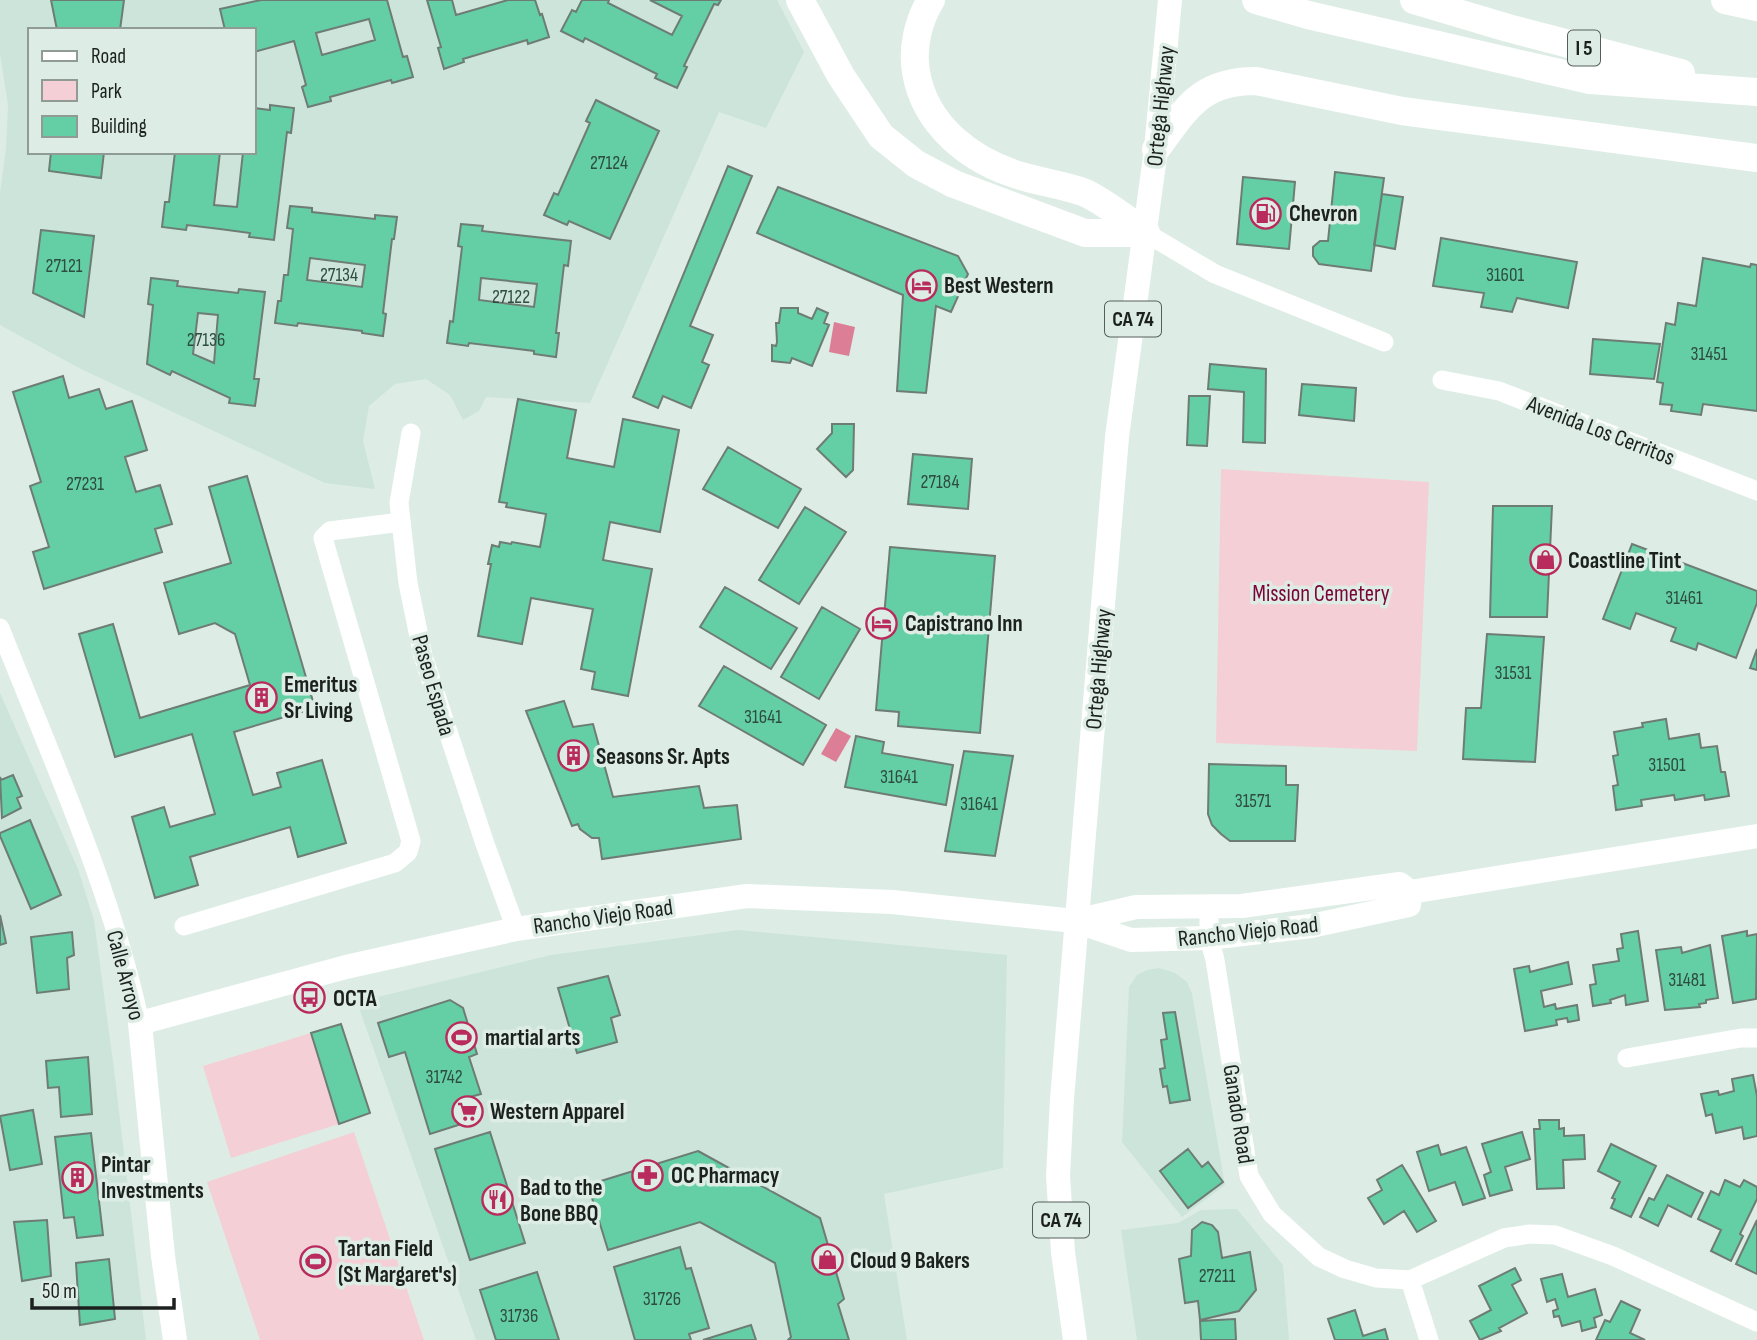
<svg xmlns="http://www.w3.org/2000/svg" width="1757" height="1340" font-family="'Sofia Sans Condensed',sans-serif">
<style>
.built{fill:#cce4d9;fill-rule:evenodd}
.green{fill:#f4cfd6}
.water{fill:#dc7f96}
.building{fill:#64cfa5;stroke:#6e7c76;stroke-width:2;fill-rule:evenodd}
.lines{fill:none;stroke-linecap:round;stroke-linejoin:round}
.minor{stroke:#fff;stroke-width:19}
.major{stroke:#fff;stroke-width:24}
.highway{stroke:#fff;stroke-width:28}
.labels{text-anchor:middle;stroke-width:7;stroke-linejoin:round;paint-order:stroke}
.number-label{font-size:19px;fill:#2e4c40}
.shield{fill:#ddede5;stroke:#565e5a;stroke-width:2}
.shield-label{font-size:21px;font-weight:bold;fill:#1c211f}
.street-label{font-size:23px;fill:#1c211f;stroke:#ddede5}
.poi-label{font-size:23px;font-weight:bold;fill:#1c211f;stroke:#ddede5;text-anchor:start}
.park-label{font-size:23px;fill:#7a0436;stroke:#ddede5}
</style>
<rect width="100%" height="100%" fill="#ddede5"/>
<path class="built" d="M0 0H777L804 52 766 128 719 112 590 403 486 397 479 411 463 420 450 395 426 379 395 384 369 406 363 441 375 489 325 483 81 369 0 325V193L6 148 8 105 0 54ZM30 30H254V152H30Z
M0 693 78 869 94 920 114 1069 146 1340H0Z
M738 930 1007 955 1003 1168 884 1194 907 1340H476L357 1002 551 955Z
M1159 968 1175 973 1187 982 1192 994 1225 1185 1182 1217 1122 1142 1129 987 1137 975 1147 970Z
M1237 1209 1283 1265 1289 1340H1137L1121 1230 1178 1223 1201 1210Z"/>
<path class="green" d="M1221 469 1429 482 1417 751 1216 743Z
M311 1033 339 1124 231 1158 203 1066Z
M354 1132 424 1340H260L207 1182Z"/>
<path class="water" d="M834 322 855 327 849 356 829 352Z
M836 728 851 736 836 762 821 754Z"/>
<path class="building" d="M51 0H124L120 30H57Z
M261 0H387L403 57 407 56 413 77 392 83 391 80 330 97 331 101 308 107 302 87 306 85 294 41 254 52V30H225L220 9ZM369 19 375 40 322 55 316 33Z
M427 0H452L456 15 508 0H535L540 15 542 14 549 37 528 44 527 40 463 59 464 62 444 69 438 48 441 47Z
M582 0H609L608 3 672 35 682 16 650 0H721L718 5 714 4 684 66 687 67 677 88 655 78 657 74 585 38 583 42 561 31 572 10 576 12Z
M596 100 659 131 610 239 569 221 567 225 544 215 554 193 558 195 590 123 586 121Z
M270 105 294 108 291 133 287 132 274 240 249 237 250 233 220 229 187 225 186 230 162 227 165 202H169L175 152H220L214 205 237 207 243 152H254V108L270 110Z
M51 152H104L101 178 49 171Z
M728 166 752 176 690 326 713 335 702 362 709 365 691 408 663 396 658 408 633 397Z
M1335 172 1384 178 1371 271 1319 264 1313 256V247L1320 241H1328Z
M1243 177 1295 182 1289 249 1237 244Z
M778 187 958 256 968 274 951 312 936 306 926 393 897 391 903 295 757 233Z
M1382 194 1403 197 1395 249 1374 245Z
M290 206 312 208V212L375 219V215L397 217 394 239H392L383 313 386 314 383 336 362 333V331L298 323 297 326 275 323 278 301H281L284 275H288L293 229 287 228ZM310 258 365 265 362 287 307 280Z
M461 224 483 226 482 231 571 241 568 266 564 265 556 333H559L556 357 534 354V351L469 343 468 346 447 343 450 321 453 322 462 247 458 246ZM481 278 537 284 534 307 479 300Z
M41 230 94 236 84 317 33 293Z
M1441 238 1577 262 1568 308 1517 298 1512 312 1481 307 1484 293 1433 286Z
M1703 258 1750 267 1751 264 1757 265V411L1703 404 1701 415 1671 411 1672 405 1660 404 1663 383 1657 382 1666 323 1675 325 1678 303 1696 306Z
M151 278 178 281 177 286 238 293 239 289 265 292 254 379H259L255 406 229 403 230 398 172 371 170 375 147 364 153 305 148 304ZM198 313 218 315 214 363 193 354Z
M781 308H798V313L812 319 817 308 828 313 824 323 829 325 812 366 792 358 790 363 772 361V345L776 346 777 342 776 323H779Z
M1593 339 1660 344 1654 379 1590 374Z
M1210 364 1266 369 1265 443 1243 442 1244 392 1208 389Z
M63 376 69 398 99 389 106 409 132 401 147 450 125 457 136 492 160 485 172 524 155 529 162 552 44 589 33 552 49 547 30 486 41 482 13 392Z
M1302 384 1356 388 1354 421 1299 415Z
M1189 396H1210L1207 446 1187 445Z
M518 399 576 410 567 458 614 467 623 419 679 430 660 532 610 522 603 560 652 569 628 696 592 689 595 672 581 669 593 609 531 598 522 644 478 636 491 564H488L492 545 499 547 500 542 511 544 512 542 540 547 544 526 546 514 506 507 507 503 499 502Z
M832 424H854L853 470 846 477 817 449 832 433Z
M728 447 801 489 778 528 703 489Z
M913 454 972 459 968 509 908 504Z
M247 476 315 708 234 732 253 795 281 787 277 773 322 760 346 843 298 857 290 827 190 857 198 885 155 898 132 817 164 807 170 827 215 814 192 734 115 757 79 634 113 624 140 718 250 685 235 634 215 623 179 634 164 583 231 563 209 487Z
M1493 506H1552L1547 617H1490Z
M805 507 846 532 799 604 759 580Z
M1632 544 1757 591V603L1736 658 1698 643 1696 650 1671 641 1676 628 1636 613 1630 629 1603 619Z
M890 547 995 556 980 733 898 726 899 712 876 710Z
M725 587 797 628 771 669 700 627Z
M822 607 860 629 819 699 781 677Z
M1487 634 1544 637 1535 762 1463 759 1466 708H1481Z
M1757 649V670L1750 668Z
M724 666 826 725 803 765 699 706Z
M564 701 573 727 593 724 613 797 699 786 704 808 737 805 741 839 602 859 599 838H592L580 829 578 824 572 826 526 711Z
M1666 719 1669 739 1699 734 1701 748 1717 746 1721 772H1725L1729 796 1705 800 1704 795 1675 800 1674 795 1641 800 1642 806 1616 810 1613 786 1618 785 1613 756 1618 755 1614 732 1643 727 1642 723Z
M856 736 884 742 882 753 953 765 946 805 845 787Z
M964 751 1013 756 995 856 945 851Z
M1209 764 1286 766V785H1298L1295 841H1230L1221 834 1212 825 1208 814Z
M13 775 22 796 17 798 21 808 2 818 0 777 1 780Z
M30 820 61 895 31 909 0 836V833Z
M0 915 6 943 0 945Z
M1638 931 1648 1001 1626 1005 1625 995 1610 1000 1611 1003 1593 1006 1590 985 1596 984 1593 965 1619 961 1617 949 1623 948 1621 934Z
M1747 931V936L1757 934 1756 999 1733 1003 1722 936Z
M72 932 74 955 67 958 69 989 37 993 31 937Z
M1710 945 1718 998 1706 1000V1003L1699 1004 1700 1007 1665 1010 1656 950 1681 947 1682 953Z
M1568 962 1572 984 1541 991 1544 1007 1555 1004 1556 1009 1577 1005 1579 1020 1568 1022 1567 1018 1556 1020 1557 1025 1525 1031 1514 969 1529 966 1530 972Z
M608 976 620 1015 611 1018 617 1042 577 1053 558 988Z
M450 1000 463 1008 477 1054 469 1057 481 1094 470 1097 477 1119 430 1134 405 1052 389 1057 378 1023Z
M1175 1012 1190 1100 1170 1103 1167 1086 1163 1087 1160 1069 1165 1068 1161 1040 1167 1039 1163 1013Z
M341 1024 370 1113 339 1124 311 1033Z
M88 1057 92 1114 61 1117 59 1087 48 1088 46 1061Z
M1753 1075 1757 1096V1136L1744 1139 1742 1127 1716 1133 1712 1114 1706 1116 1701 1094 1718 1091 1719 1095 1734 1091 1732 1079Z
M33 1110 42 1164 10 1170 0 1116Z
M1539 1120H1559V1129L1564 1128V1136L1584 1135 1585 1159 1563 1160 1564 1188 1537 1189 1534 1129H1540Z
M490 1132 525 1243 470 1260 435 1149Z
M1522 1132 1530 1159 1505 1167 1512 1190 1490 1196 1484 1175 1491 1172 1482 1144Z
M91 1133 103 1235 77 1238 74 1217 64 1218 55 1137Z
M1611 1144 1656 1166 1631 1217 1611 1208 1615 1199 1612 1198 1620 1182 1598 1171Z
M1438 1145 1441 1155 1466 1147 1485 1198 1463 1205 1455 1182 1429 1191 1417 1152Z
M1188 1149 1202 1167 1208 1162 1223 1182 1188 1208 1160 1171Z
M698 1151 820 1218 844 1299 838 1304 849 1340H788L791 1337 775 1263 700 1222 608 1250 588 1185Z
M1402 1165 1436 1221 1417 1232 1404 1211 1384 1224 1368 1198 1382 1190 1377 1180Z
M1667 1175 1703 1193 1691 1217 1668 1205 1658 1226 1640 1217 1649 1198 1654 1200Z
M1725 1180 1740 1187 1744 1180 1757 1187V1199L1740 1234 1743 1236 1731 1261 1711 1251 1721 1230 1698 1219 1711 1191 1719 1195Z
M47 1220 51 1276 22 1281 14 1222Z
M1757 1220V1274L1736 1264Z
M1202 1222 1212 1225 1218 1232 1222 1258 1250 1252 1256 1290 1239 1311 1200 1320 1198 1301 1185 1303 1179 1259 1191 1256 1192 1230Z
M680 1247 686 1269 691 1268 709 1328 689 1334 691 1340H635L614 1267Z
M109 1259 115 1319 80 1325 76 1263Z
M1515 1268 1521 1280 1512 1285 1527 1313 1499 1328 1501 1331 1480 1340 1470 1321 1491 1310 1479 1286Z
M537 1272 559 1340H496L480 1290Z
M1562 1274 1568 1297 1595 1289 1602 1315 1594 1318 1596 1327 1582 1331 1580 1321 1562 1326 1559 1316 1554 1317 1553 1311 1558 1309 1555 1299 1547 1302 1541 1279Z
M1621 1301 1640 1310 1630 1333 1645 1340H1596L1605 1320 1610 1322Z
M1355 1310 1363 1336 1385 1329 1388 1340H1335L1328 1319Z
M1235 1319 1236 1340H1201L1200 1321Z
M751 1325 756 1340H703Z"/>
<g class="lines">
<path class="minor" d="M1146 233 1215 274 1384 342
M1442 380 1499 391 1757 491
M411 433 399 503 408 583 423 656 485 844 516 929
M0 628C50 755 112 890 140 1023
M1209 907V938L1215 960 1249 1176 1272 1214 1319 1257 1345 1269 1376 1278 1410 1280 1504 1238 1530 1234 1555 1235 1613 1256 1757 1322
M184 926 395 863 408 852 411 841 323 538 330 531 401 522
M1627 1058 1741 1038H1757
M1410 1280 1429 1340"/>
<path class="major" d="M1076 921 1136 907 1242 906 1400 884 1410 892 1757 836
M175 1340 163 1256 140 1023 346 967 516 929 747 896 892 902 1075 921 1131 940 1209 938 1311 926 1409 905 1410 892
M1075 1340 1063 1252 1058 1176 1062 1099 1117 437 1156 149 1170 0"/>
<path class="highway" d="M800 0 841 76 881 136 916 164 954 184 1085 233H1146
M931 0C918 21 912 48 916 72 925 126 971 161 1021 176 1041 182 1063 185 1083 192 1103 200 1128 221 1146 233
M1256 0 1308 15 1590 80 1757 92
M1414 0 1508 28 1681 73
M1725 0 1757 7
M1156 149C1187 108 1200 81 1256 81L1402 111 1757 158"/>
</g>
<defs>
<symbol id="fuel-ring" viewBox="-11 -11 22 22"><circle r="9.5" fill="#ddede5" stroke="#b92b5d" stroke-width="1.5"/><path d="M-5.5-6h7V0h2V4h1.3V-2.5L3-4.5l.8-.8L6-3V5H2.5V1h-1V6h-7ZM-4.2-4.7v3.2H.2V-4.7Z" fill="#b92b5d"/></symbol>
<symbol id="hotel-ring" viewBox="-11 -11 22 22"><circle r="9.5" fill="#ddede5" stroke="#b92b5d" stroke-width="1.5"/><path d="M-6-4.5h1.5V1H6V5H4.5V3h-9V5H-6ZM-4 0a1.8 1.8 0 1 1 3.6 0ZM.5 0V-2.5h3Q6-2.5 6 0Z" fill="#b92b5d"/></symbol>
<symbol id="shop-ring" viewBox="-11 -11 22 22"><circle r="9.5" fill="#ddede5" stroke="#b92b5d" stroke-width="1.5"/><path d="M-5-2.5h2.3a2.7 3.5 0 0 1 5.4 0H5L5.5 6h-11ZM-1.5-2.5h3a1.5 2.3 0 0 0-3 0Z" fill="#b92b5d"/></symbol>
<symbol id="building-ring" viewBox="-11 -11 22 22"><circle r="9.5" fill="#ddede5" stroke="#b92b5d" stroke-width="1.5"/><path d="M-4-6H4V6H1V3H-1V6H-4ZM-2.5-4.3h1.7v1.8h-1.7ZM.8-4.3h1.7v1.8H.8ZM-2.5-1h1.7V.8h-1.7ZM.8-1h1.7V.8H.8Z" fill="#b92b5d"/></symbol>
<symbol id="bus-ring" viewBox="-11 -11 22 22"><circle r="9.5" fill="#ddede5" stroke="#b92b5d" stroke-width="1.5"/><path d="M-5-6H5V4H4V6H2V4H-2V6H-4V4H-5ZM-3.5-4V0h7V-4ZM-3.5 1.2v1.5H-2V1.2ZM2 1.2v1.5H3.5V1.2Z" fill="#b92b5d"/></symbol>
<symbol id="stadium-ring" viewBox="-11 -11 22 22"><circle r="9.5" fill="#ddede5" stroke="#b92b5d" stroke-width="1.5"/><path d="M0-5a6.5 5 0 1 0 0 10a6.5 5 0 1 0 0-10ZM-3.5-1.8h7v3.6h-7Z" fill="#b92b5d"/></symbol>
<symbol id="supermarket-ring" viewBox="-11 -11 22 22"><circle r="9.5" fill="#ddede5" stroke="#b92b5d" stroke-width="1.5"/><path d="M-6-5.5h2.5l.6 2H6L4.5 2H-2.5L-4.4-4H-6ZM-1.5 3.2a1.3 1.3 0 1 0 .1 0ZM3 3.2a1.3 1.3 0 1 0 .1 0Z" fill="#b92b5d"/></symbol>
<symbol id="pharmacy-ring" viewBox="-11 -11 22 22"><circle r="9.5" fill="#ddede5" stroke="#b92b5d" stroke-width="1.5"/><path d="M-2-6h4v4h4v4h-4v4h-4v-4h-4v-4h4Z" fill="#b92b5d"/></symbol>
<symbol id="restaurant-ring" viewBox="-11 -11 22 22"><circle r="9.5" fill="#ddede5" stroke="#b92b5d" stroke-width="1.5"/><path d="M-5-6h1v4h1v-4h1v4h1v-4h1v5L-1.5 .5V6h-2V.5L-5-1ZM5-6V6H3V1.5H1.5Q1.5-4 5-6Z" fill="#b92b5d"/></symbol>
</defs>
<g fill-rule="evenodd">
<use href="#fuel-ring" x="1248" y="196" width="35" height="35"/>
<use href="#hotel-ring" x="904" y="268" width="35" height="35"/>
<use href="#shop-ring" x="1528" y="542" width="35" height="35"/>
<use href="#hotel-ring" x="864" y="606" width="35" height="35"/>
<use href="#building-ring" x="244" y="680" width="35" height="35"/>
<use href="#building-ring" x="556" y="738" width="35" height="35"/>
<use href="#bus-ring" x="292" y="980" width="35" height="35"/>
<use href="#stadium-ring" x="444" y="1020" width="35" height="35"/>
<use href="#supermarket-ring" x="450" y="1094" width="35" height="35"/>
<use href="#pharmacy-ring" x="630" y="1158" width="35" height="35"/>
<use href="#building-ring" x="60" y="1160" width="35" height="35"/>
<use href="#restaurant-ring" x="480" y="1182" width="35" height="35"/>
<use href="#shop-ring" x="810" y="1242" width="35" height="35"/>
<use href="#stadium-ring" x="298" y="1244" width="35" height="35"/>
</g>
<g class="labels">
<g class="number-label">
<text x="609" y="169">27124</text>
<text x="64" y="272">27121</text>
<text x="339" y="281">27134</text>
<text x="1505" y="281">31601</text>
<text x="511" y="303">27122</text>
<text x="206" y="346">27136</text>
<text x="1709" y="360">31451</text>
<text x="940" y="488">27184</text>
<text x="85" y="490">27231</text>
<text x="1684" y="604">31461</text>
<text x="1513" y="679">31531</text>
<text x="763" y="723">31641</text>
<text x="1667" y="771">31501</text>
<text x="899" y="783">31641</text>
<text x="1253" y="807">31571</text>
<text x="979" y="810">31641</text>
<text x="1687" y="986">31481</text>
<text x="444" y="1083">31742</text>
<text x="1217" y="1282">27211</text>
<text x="662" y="1305">31726</text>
<text x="519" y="1322">31736</text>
</g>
<g class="shield">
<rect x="1568" y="30.5" width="32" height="35" rx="5"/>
<rect x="1105" y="301.5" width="56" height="35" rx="5"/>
<rect x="1033" y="1202.5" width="56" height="35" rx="5"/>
</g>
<g class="shield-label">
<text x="1584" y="55">I 5</text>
<text x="1133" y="326">CA 74</text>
<text x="1061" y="1227">CA 74</text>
</g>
<g class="street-label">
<text transform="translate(1160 106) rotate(-84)" y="8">Ortega Highway</text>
<text transform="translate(1601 430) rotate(21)" y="8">Avenida Los Cerritos</text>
<text transform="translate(1098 669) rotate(-85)" y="8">Ortega Highway</text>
<text transform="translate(434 685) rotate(74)" y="8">Paseo Espada</text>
<text transform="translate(603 916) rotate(-8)" y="8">Rancho Viejo Road</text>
<text transform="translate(1248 931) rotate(-6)" y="8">Rancho Viejo Road</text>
<text transform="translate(126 975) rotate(75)" y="8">Calle Arroyo</text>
<text transform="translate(1239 1114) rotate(81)" y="8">Ganado Road</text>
</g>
<g class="poi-label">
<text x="1289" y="221">Chevron</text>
<text x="944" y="293">Best Western</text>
<text x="1568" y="568">Coastline Tint</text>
<text x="905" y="631">Capistrano Inn</text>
<text x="284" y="692">Emeritus<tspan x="284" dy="26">Sr Living</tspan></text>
<text x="596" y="764">Seasons Sr. Apts</text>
<text x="333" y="1006">OCTA</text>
<text x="485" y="1045">martial arts</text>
<text x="490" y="1119">Western Apparel</text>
<text x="101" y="1172">Pintar<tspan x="101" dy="26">Investments</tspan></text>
<text x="671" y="1183">OC Pharmacy</text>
<text x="520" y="1195">Bad to the<tspan x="520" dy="26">Bone BBQ</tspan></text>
<text x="338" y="1256">Tartan Field<tspan x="338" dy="26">(St Margaret's)</tspan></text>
<text x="850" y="1268">Cloud 9 Bakers</text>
</g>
<g class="park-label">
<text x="1321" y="601">Mission Cemetery</text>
</g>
</g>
<rect x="28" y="28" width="228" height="126" fill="#ddede5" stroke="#909b96" stroke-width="2"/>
<rect x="42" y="51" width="35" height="10" fill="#ffffff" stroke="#909b96" stroke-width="2"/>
<text x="91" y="63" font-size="21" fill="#1c211f">Road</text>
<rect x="42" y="80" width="35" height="21" fill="#f4cfd6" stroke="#909b96" stroke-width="2"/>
<text x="91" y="98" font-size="21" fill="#1c211f">Park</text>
<rect x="42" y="116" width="35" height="21" fill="#64cfa5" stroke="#909b96" stroke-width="2"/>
<text x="91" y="133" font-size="21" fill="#1c211f">Building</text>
<path d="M32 1298v10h142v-10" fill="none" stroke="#1c211f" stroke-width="3.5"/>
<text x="42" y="1298" font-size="21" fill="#1c211f" stroke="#ddede5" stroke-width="5" paint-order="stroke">50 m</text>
</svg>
